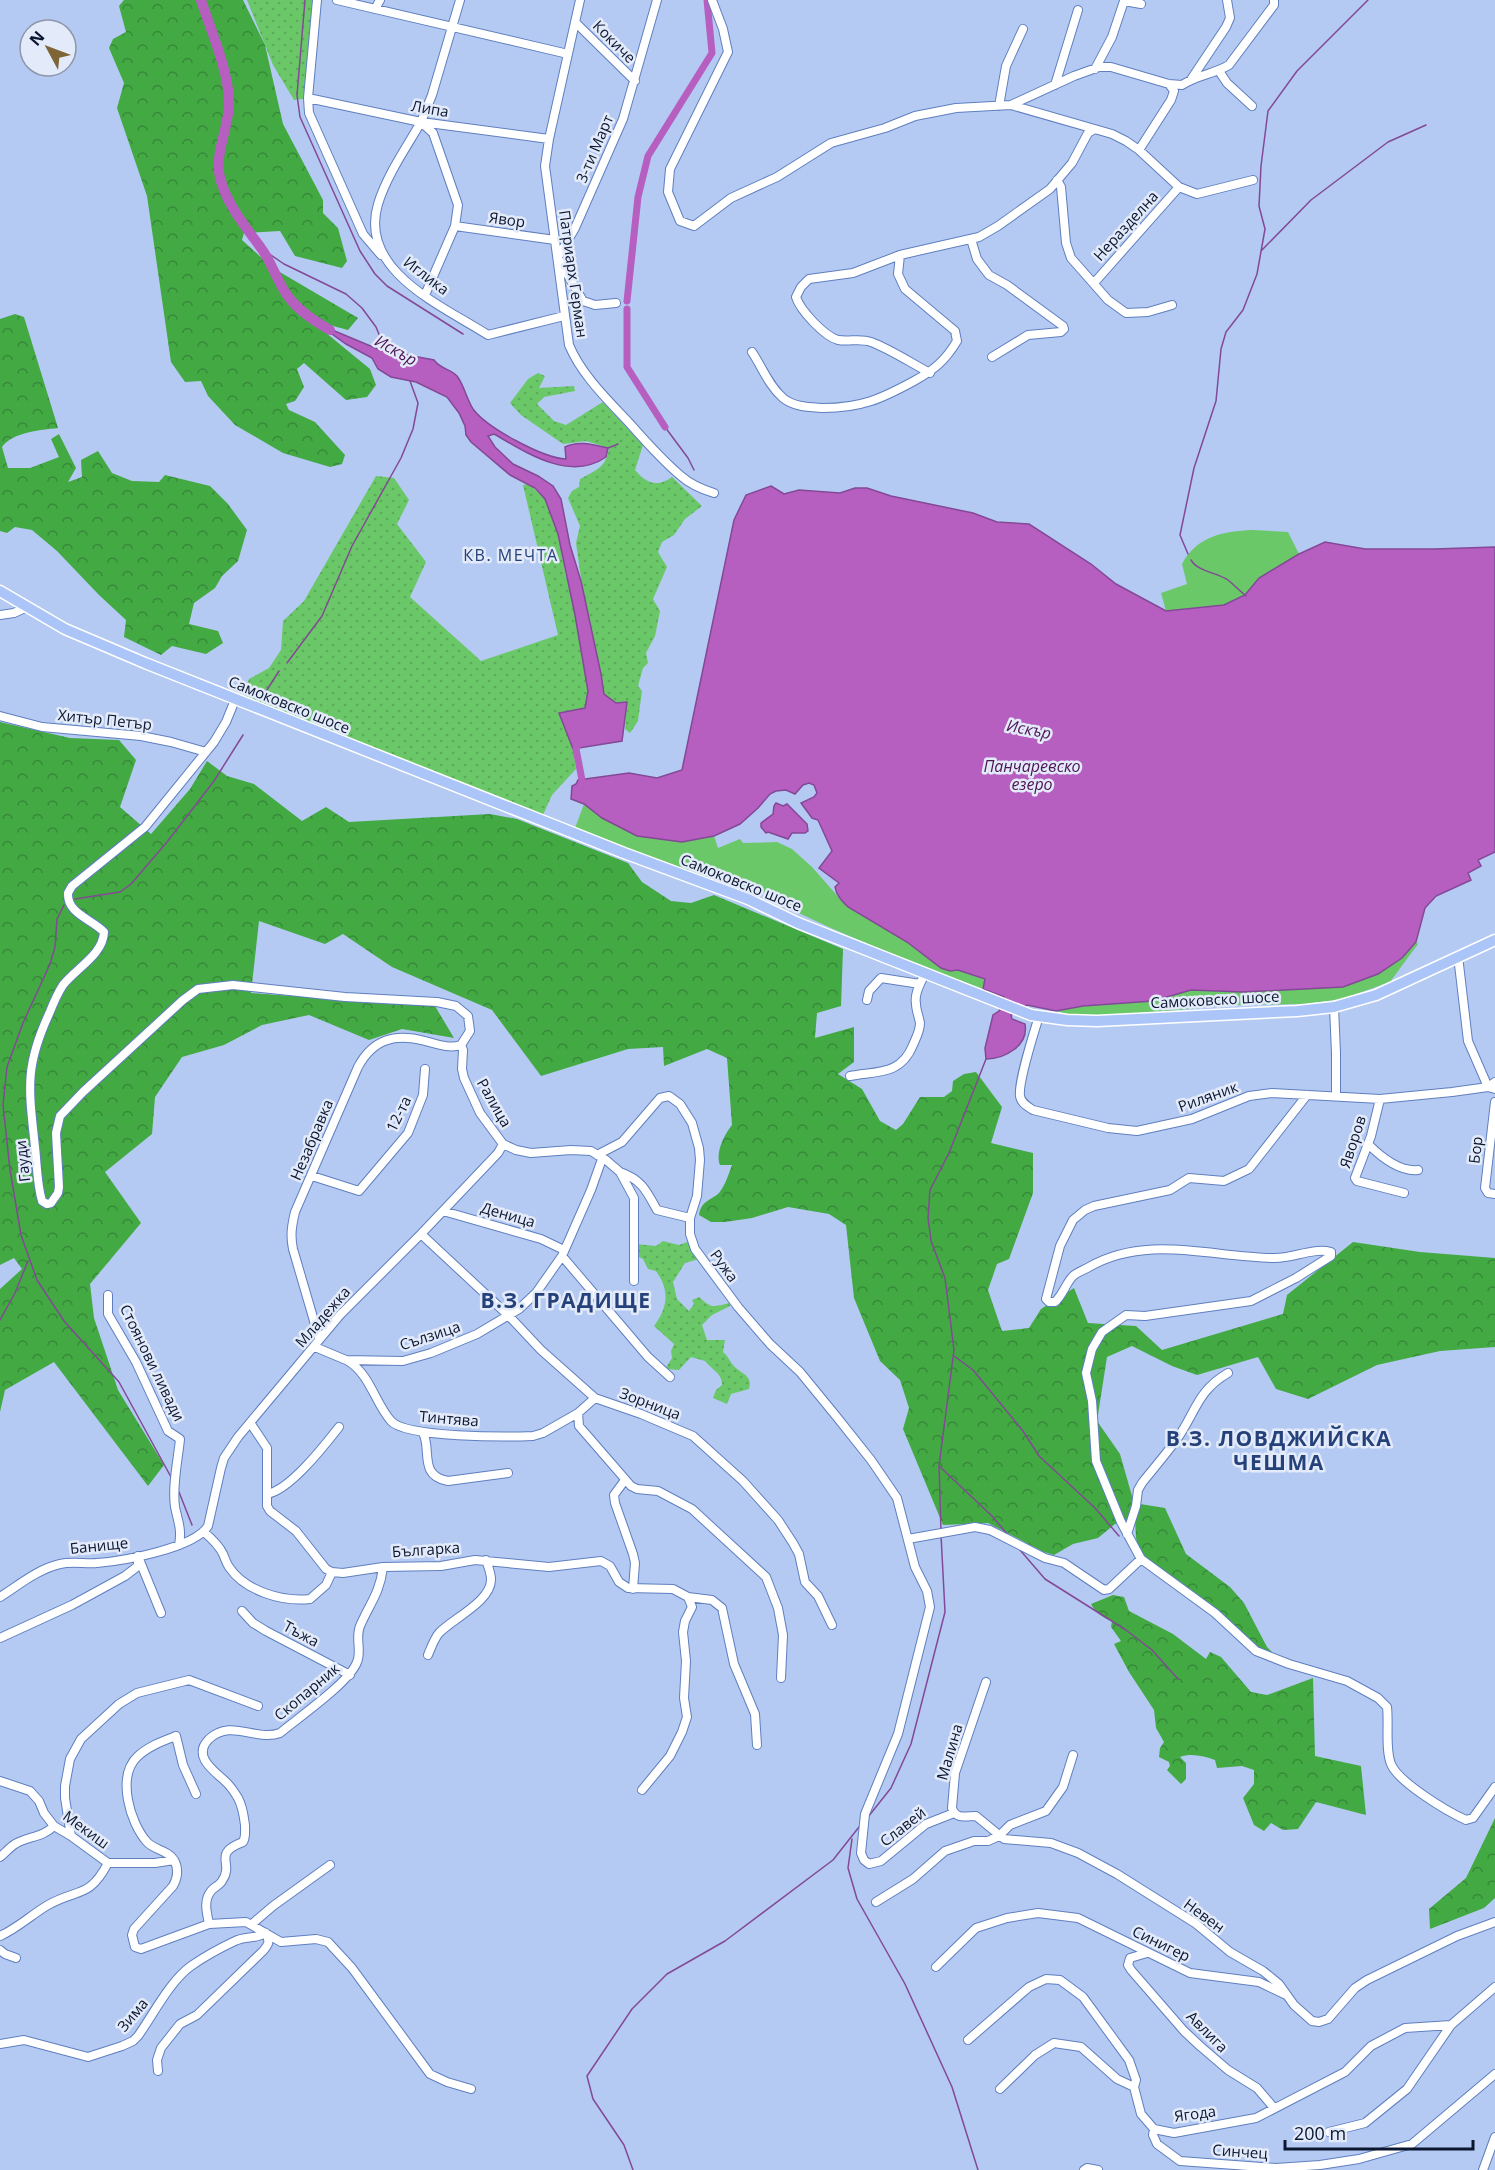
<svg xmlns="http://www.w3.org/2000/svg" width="1495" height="2170" font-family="'Open Sans',sans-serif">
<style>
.grass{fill:url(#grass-dots)}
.forest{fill:url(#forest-crowns)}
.park{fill:#6bc868}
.water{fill:#b75ec1;stroke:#834996;stroke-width:1.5}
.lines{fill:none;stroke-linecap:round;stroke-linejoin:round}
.stream{stroke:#834996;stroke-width:1.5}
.canal{stroke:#b75ec1;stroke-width:7}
.river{stroke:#b75ec1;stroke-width:10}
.minor-casing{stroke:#5f7fbf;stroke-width:10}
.major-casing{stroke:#fff;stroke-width:13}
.minor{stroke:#fff;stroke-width:8}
.major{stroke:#acc5f8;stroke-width:10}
.labels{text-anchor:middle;stroke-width:5;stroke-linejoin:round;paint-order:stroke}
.street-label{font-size:15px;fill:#0b1730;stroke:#e3eaf9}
.water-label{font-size:16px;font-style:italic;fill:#4d1454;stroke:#e3eaf9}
.neighbourhood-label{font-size:16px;letter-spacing:1.5px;fill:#25417a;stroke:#e3eaf9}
.district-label{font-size:21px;font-weight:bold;letter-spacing:1.5px;fill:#25417a;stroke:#e3eaf9}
</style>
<defs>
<pattern id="grass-dots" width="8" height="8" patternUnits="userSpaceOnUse" patternTransform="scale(1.5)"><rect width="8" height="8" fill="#6bc868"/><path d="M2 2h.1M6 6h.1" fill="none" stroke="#5bab5a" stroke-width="1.8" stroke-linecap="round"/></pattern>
<pattern id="forest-crowns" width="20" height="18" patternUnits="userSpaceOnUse" patternTransform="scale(1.5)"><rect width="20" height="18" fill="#43a943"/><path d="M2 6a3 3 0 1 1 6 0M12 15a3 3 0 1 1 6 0" fill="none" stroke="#368938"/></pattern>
</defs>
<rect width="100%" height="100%" fill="#b4caf3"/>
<path class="grass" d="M247 0H317L308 98 294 100 273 65Z
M538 373 545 376 539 388 574 386 575 391 544 397 537 404 554 421 566 425 603 402 643 445 635 470C646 483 657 488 672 477L702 506 685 519 674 535 662 542 658 552 667 567 653 599 660 611 655 636 646 653 648 663 643 668 638 686 642 691 638 721 630 733 625 729 627 702 616 703 604 694 601 674 583 592 576 543 580 526 568 498 572 491 579 487 580 479C596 470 606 468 609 448L586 441 563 444 521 415 510 403 528 379Z
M376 476 394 478 409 500 397 524 426 562 410 597 481 661 558 635 523 485 529 484 545 499 558 534 566 577 571 593 588 691 585 708 559 713 573 749 576 769 552 795 542 817 242 697 249 679 269 668 281 650 283 621 304 601Z
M663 1241 679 1245 690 1241 699 1259 685 1263 673 1282 677 1299 689 1311 694 1304 692 1300 699 1297C712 1309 713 1307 729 1303L730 1306 712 1315 702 1325 707 1340H725L723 1352C728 1356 729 1360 733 1365 740 1374 753 1374 749 1389L731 1394 727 1404 713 1398 716 1390 722 1385C723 1374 711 1369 705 1361L691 1357 679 1370 665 1369 672 1358 671 1351 674 1344 654 1326C668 1307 670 1291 656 1271L648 1269 643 1259 635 1255 636 1244 656 1246Z"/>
<path class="forest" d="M124 0H243L265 45 283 124 323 200V213L338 228 347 261 342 268 295 256 280 231 244 233 242 240 273 268 358 318 348 330 322 323 320 328 370 369 376 385 367 397 346 400 304 363 297 369 304 387 295 401 286 404 289 410 315 422 345 455 342 464 330 467 283 453 235 425 208 396 201 381 185 382 171 362 147 196 117 108 124 83 109 48 113 39 126 32 119 6Z
M15 314 24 317 58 428C40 430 13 432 2 447L8 468H30L59 457 51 439 59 434 76 468 68 482 82 477 81 460 98 451 112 473 132 481 159 482 165 475 210 486 228 504 247 530 238 561 222 576 215 588 194 603 189 624 218 631 223 643 206 654 172 646 161 655 124 637 126 620 99 595 57 551 32 530 15 527 7 533 0 531V319Z
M0 722 70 738 119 740 136 760 120 807 151 834 190 789 207 761 227 776 254 784 302 821 326 807 349 822 490 814 517 819 628 863 642 882 671 901 691 903 714 895 843 949 841 1006 817 1013 815 1038 854 1027V1062L838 1074 862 1089 880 1121 896 1130 903 1124 920 1097H944L952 1091 953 1081 964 1074 976 1072 1002 1107 991 1143 1033 1153V1193L1009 1259 997 1264 988 1290 1002 1331 1029 1328 1041 1309 1074 1288 1088 1323 1136 1326 1162 1350 1283 1314 1287 1295 1353 1242 1420 1252 1495 1258V1347L1440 1351 1377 1365 1308 1399 1276 1389 1258 1357 1197 1375 1172 1366 1132 1346 1107 1357 1097 1421 1120 1454 1134 1503 1165 1508 1186 1554 1230 1587 1244 1603 1267 1647 1279 1659 1258 1649 1142 1558 1136 1538 1135 1517 1115 1524 1098 1538 1073 1544 1054 1555 1044 1552 988 1523 943 1525 903 1429 909 1408 900 1380 880 1361 854 1298 846 1225 829 1214 788 1207 752 1218 725 1222H711L699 1215C701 1201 710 1201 719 1193 725 1186 729 1173 732 1165H720C715 1153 724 1135 732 1125L727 1058 707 1049 664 1066 663 1047 628 1049 541 1076 492 1010 392 967 343 934 325 944 259 921 251 993 435 1006 454 1038 402 1029 369 1040 309 1015 262 1025 224 1045 182 1057 155 1097 152 1134 105 1172 141 1223 90 1284 94 1318 118 1390 164 1465 148 1486 54 1362 5 1390 0 1412V1289L22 1269 14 1258 0 1265Z
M1113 1595 1124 1597 1129 1611 1173 1634 1206 1659 1210 1652 1221 1657 1251 1692 1267 1695 1313 1678 1315 1756 1361 1766 1366 1815 1316 1802 1298 1829 1283 1830 1271 1823 1264 1831 1254 1825 1243 1798 1254 1784V1770L1242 1766 1217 1768 1215 1760C1204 1756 1191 1753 1180 1757L1186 1763V1779L1181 1784 1167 1770 1170 1766 1169 1762 1159 1757 1160 1748 1164 1742 1156 1728 1154 1710 1129 1672 1114 1644 1121 1641 1111 1627 1112 1621C1103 1618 1095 1612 1091 1604Z
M1495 1818V1898L1484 1908 1430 1929 1429 1909 1466 1878Z"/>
<path class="park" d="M1252 530 1288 532 1299 554 1259 578 1245 595 1224 605 1166 611 1161 593 1187 584 1182 564C1196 537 1223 531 1252 530Z
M584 804 602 818 682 842 714 836 718 848 740 839 743 843 777 842 792 849 812 867 842 901 907 942 941 968 950 971 958 970 985 980 983 989 920 966 833 929 788 908 790 899 739 885 724 886 690 874 575 828Z
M1416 942 1418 944 1390 982 1342 999 1306 1004 1232 1005 1100 1017 1067 1014 1056 1011 1083 1006 1153 1001 1191 990 1243 992 1343 986 1402 958Z"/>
<path class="water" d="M318 324 380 350 434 360C440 369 451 369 457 376 464 385 467 400 473 409 487 428 543 458 566 459L565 447C579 440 594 445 608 448L606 457C570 482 527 453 494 434L488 436 495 447 513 464 538 476 553 486 561 499 570 545 581 581 601 674 604 694 616 703 627 702 622 741 573 749 559 713 585 708 588 691 575 615 558 534 545 499 535 488 510 475 471 442 466 435 465 426 459 413 447 397 416 382 391 377 378 369 372 358 346 344Z
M771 486 784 494 799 490 840 493 855 488H867L891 496 973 513 997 522 1029 524 1091 564 1116 584 1166 611 1224 605 1245 595 1259 578 1299 554 1325 542 1365 549H1434L1495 547V852L1478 860 1481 866 1468 873 1471 880 1436 896 1425 908 1416 942 1402 958 1378 974 1343 987 1243 992 1191 990 1153 1001 1083 1006 1056 1011 1027 1005 1011 1015 1012 1019 1025 1024C1029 1046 1004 1059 986 1059L985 1048 993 1015 999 1011 1004 997 983 989 985 979 958 970 950 971 941 968 907 942 848 907C842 901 836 895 835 887L839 883 819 868 832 851 818 820 812 818 801 803 814 797 817 793 814 785 809 783 803 785 795 794 786 790 776 791 770 794 758 808 740 824 714 836 682 842 637 836 602 818 584 804 571 799 572 786 576 784 578 780 629 773 657 778 682 770 734 520 746 495Z
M776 803 783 806 787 804 807 824 808 831 805 833H792L788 839 768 832 766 833 761 827V823L773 814 774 806Z"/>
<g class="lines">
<path class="stream" d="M305 0 297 95 300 117 360 251 375 274 387 286 463 334
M262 249 284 264 346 294 362 308 376 327 386 351
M1261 251 1311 200 1388 142 1426 125
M665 427 688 458 694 470
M608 448 618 444
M1188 554 1180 535 1194 468 1216 401 1221 349 1226 332 1243 310 1257 274 1265 229 1259 206 1261 166 1268 111 1297 71 1368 0
M1191 560C1198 572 1216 572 1228 580 1234 585 1240 591 1246 596
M287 663 322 616 352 546 401 458 413 429 418 403 410 381
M265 693 279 671
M75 899 120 892 131 884 167 842 214 781 243 735
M64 905 57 919 55 947 50 964 23 1023 7 1067 3 1105 10 1170 21 1235 37 1280 64 1321 119 1382 171 1477
M0 1320 15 1293 28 1261
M954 1356 973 1370 1023 1431 1039 1456 1095 1508 1119 1536
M939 1466 992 1516 1008 1535
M179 1492 192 1525
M941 1531 939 1466 954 1350 945 1278 931 1241 928 1218 930 1190 949 1153 986 1059
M1020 1550 1045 1579 1126 1630 1152 1650 1178 1679
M868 1817 891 1788 911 1744 945 1612 941 1535
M852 1839 848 1868 857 1899 905 1984 952 2087 978 2170
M633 2170 624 2145 593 2099 587 2076 632 2009 667 1974 725 1941 833 1860 859 1827"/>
<path class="canal" d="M627 301 638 197 648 156 712 53 707 0
M627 309V367L665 427
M579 742 576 749 582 780"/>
<path class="river" d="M201 0C211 31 228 69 229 101 230 126 214 152 220 178 227 205 245 226 261 248 271 261 276 278 285 292 295 308 314 321 330 330"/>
<defs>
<path id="minor" d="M317 0 308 98 309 113 363 234 381 255
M337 0 568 54
M580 0 549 139 545 166 569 345C582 376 609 401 632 426 647 443 663 461 681 476 691 485 701 489 714 493
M712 0 723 29 728 52 670 169 668 192 680 221 694 226 731 198 777 177 831 143 885 128 915 116 956 108 1011 105 1074 76 1099 67H1111L1169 84 1182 85C1197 75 1214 74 1229 65L1274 5V0
M375 9 380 0
M575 22 635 81
M1095 69 1112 37 1124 1 1141 4
M1219 71 1227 83 1252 106
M1192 78 1226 27 1230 18 1227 0
M1055 85 1078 10
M308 98 421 122 549 139
M1011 105 1112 134 1126 141 1139 150 1179 187 1197 194 1253 180
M999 106 1006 66 1023 29
M421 122C406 148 387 175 378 204 358 271 443 306 488 335L564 316
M1139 150 1171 100 1174 91 1169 84
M1057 180 1061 187 1066 243 1071 258 1108 300 1126 313 1148 312 1172 305
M455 226 555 240
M971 239 977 259 989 275 1007 285 1063 326 1064 329 1061 332 1028 335 992 357
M558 257 575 228 623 119 657 0
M559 260 583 301 595 305 616 303
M1094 283 1179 187
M425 295 455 226 458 205 433 133 421 122 432 95 460 0
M752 352C762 367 769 386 783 398 794 407 809 407 823 408 861 408 881 399 914 381 934 370 945 361 957 341L955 331 905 289 898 274 900 255
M930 373C911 363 890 349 871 342 860 338 849 342 838 340 824 336 800 310 796 297L801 287 809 279 853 273 900 255 979 237 998 226 1050 189 1072 163 1088 133 1093 130
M0 615 14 613 27 607
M235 700 226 722 214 742 145 827 72 886 68 893C67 914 92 919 104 932 103 955 76 968 63 985 57 994 53 1004 49 1014 24 1068 29 1090 35 1147 37 1165 37 1184 42 1201L47 1204 51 1203 58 1193 59 1187 56 1133 60 1116 83 1092 183 1000 198 989 233 985 345 997 437 1002 456 1006 468 1016 470 1031 461 1045
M0 716 42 727 141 736 171 742 206 752
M1458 956 1468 1041 1488 1087 1495 1089
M867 1000 869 991 881 978 920 984
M1334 1007 1336 1053V1096
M1039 1016C1034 1033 1018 1081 1020 1096 1021 1103 1027 1106 1033 1110L1108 1128 1137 1131 1192 1119 1249 1096 1272 1093 1380 1099 1452 1092 1488 1087 1495 1082
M461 1045 463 1050 462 1069 464 1078 480 1113 503 1144 516 1150 531 1153 571 1150 591 1151 606 1160 620 1172 634 1198V1281
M850 1076C878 1071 901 1075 913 1045 916 1038 920 1031 920 1023 919 1017 916 1010 916 1004 914 993 921 983 925 973
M1307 1095 1249 1169 1224 1181 1189 1178 1170 1190 1094 1206 1085 1210 1073 1220 1060 1246 1046 1299 1049 1302H1055C1063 1295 1066 1283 1073 1276 1077 1272 1084 1270 1089 1267 1147 1234 1210 1257 1273 1258 1292 1259 1313 1247 1331 1252V1256L1296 1278 1251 1301 1145 1316 1126 1315 1102 1332 1092 1349 1086 1373 1092 1401 1096 1461 1121 1522 1141 1559 1215 1613 1256 1651 1289 1664 1347 1681 1378 1698 1387 1707C1389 1723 1385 1749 1391 1764 1398 1782 1448 1812 1466 1820L1473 1818 1495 1787
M1380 1099 1371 1136 1355 1178 1357 1181 1404 1193
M1495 1102 1485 1188 1488 1193 1495 1194
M1368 1144C1380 1156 1399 1172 1418 1170
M597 1155 622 1142 660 1098 669 1096 680 1104 692 1123 699 1148 700 1160 697 1196 690 1218V1234L695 1249 738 1307 770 1344 800 1372 836 1416 871 1460 897 1498 915 1567 927 1591 930 1607 898 1734 865 1814 861 1853 864 1860 869 1864 881 1861 926 1824 954 1813
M620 1172C642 1180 646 1190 657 1210L690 1218
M312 1176 359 1191 408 1133 423 1095 425 1069
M443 1211 541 1239 564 1250
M421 1234 508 1315 541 1350 595 1398 641 1414 693 1436 743 1481 778 1520 793 1543 799 1554 805 1582 818 1596 832 1625
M562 1256 648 1357 670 1377
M108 1295V1314L136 1362 168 1431 180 1439C178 1460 172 1485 175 1507 178 1521 182 1530 179 1545
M319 1338 293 1249C290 1235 292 1225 295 1212L358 1067C373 1039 395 1033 425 1041 437 1044 449 1049 461 1045
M315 1347 346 1360 403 1361 431 1353 477 1334 519 1309 536 1293 562 1256 591 1190 602 1159
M348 1361C370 1374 375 1403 391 1421 406 1438 508 1437 533 1436L543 1433 578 1413
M595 1398 578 1413 579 1426 631 1486 637 1489 658 1491 692 1509 766 1577 778 1608 783 1635 781 1678
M251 1424 267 1448V1506L270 1511 296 1531 326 1569 332 1572 343 1573 383 1567 441 1566 475 1560 549 1567 601 1561 610 1566 619 1582 628 1588 673 1589 688 1597 692 1607 685 1621 683 1632 686 1661 684 1698 687 1717 682 1732 670 1756 642 1790
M423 1433C432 1449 418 1476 448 1481L508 1473
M625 1480 614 1495 615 1503 633 1554 635 1563 633 1589
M267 1494C290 1490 324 1446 339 1427
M204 1532C211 1538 219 1545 223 1554 225 1558 226 1563 229 1567 245 1591 282 1602 310 1599L326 1585 332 1572
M1127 1534 1136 1506 1138 1490 1142 1483C1154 1468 1166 1454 1177 1439 1196 1412 1197 1391 1228 1373
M908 1539 975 1527 990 1530 1045 1558 1064 1563 1104 1590 1109 1589 1141 1559
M139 1559 161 1613
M0 1597C19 1585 38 1569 60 1564 72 1561 85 1564 97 1563 123 1561 195 1548 208 1526L221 1468 224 1458 238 1437 340 1315 421 1234 498 1153 503 1144
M688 1597 712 1600 722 1608 734 1664 755 1714 757 1745
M242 1611 253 1623 266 1631 350 1675
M0 1638 72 1605 125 1576 138 1566V1556
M428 1655C431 1648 434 1639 439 1633 452 1619 492 1601 491 1579 491 1573 488 1566 486 1560
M986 1682 955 1773 952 1808C956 1820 966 1816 976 1816L1004 1839 1051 1843 1078 1853 1117 1874 1195 1923 1230 1952 1263 1971 1279 1984 1294 2005 1312 2021 1319 2022 1328 2019 1355 1988 1367 1980 1457 1936 1495 1922
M0 1781 30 1791 39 1801 44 1813 54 1826 71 1836 108 1863H155L174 1860
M196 1794 183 1765 176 1736C163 1741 149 1746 138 1756 116 1776 130 1823 147 1842 154 1850 168 1850 174 1860 179 1869 178 1877 173 1886L134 1929 132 1935 135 1947 141 1949 209 1924 246 1922 281 1942 316 1939 328 1942 352 1968 430 2074 447 2082 471 2089
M71 1836 65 1798V1786L70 1759 81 1739 119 1704 137 1693 189 1680 258 1706
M0 1857C5 1853 9 1848 15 1844 28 1836 42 1838 54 1826
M876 1902 913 1879 945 1851 974 1841H988L999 1836 1010 1825 1046 1811 1063 1787 1073 1755
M209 1924C207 1913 203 1901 211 1891 214 1887 220 1885 222 1881 235 1863 211 1854 243 1842 246 1837 245 1832 245 1825 244 1817 242 1805 238 1798 235 1793 231 1787 227 1783 216 1772 191 1757 209 1739 231 1718 256 1742 280 1733 298 1718 350 1682 357 1662 362 1651 355 1638 360 1626 370 1603 380 1593 383 1567
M252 1924 273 1906 330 1865
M0 1936C18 1928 31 1915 48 1905 78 1888 89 1899 108 1863
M0 1950 5 1954 16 1958
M1147 1953 1130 1958 1128 1965 1131 1970 1184 2031 1200 2046 1228 2070 1257 2088 1274 2108
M936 1967 976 1928 1007 1918 1038 1913 1078 1918 1190 1973 1259 1982 1286 1995
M968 2040 1029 1987 1046 1979 1060 1980 1083 1997 1129 2060 1136 2080 1134 2087 1141 2114 1154 2129 1174 2133 1256 2118 1345 2072 1371 2046 1405 2028 1451 2025
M0 2044 24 2040 88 2057 122 2046 133 2041 138 2036C153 2015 170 1981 191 1966 204 1957 220 1948 235 1941 245 1936 256 1939 266 1933 270 1942 269 1944 263 1951L197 2015 180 2024 161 2048 157 2060 158 2071
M1000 2089 1035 2055 1054 2043 1081 2047 1117 2079 1134 2087
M1154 2129 1153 2135 1157 2144 1180 2161 1276 2168 1320 2165 1359 2159 1412 2144 1495 2074
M1329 2132 1365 2123 1407 2089 1451 2025 1495 1987
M1084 2170 1087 2168 1098 2170
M1483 2170 1495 2137"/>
<path id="major" d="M0 591 65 629 145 663 624 853 748 899 798 923 1031 1015 1067 1020 1097 1021 1297 1011 1334 1007 1376 995 1495 940"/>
</defs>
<use href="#minor" class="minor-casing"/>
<use href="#major" class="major-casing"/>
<use href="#minor" class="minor"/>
<use href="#major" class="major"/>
</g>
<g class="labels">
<g class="street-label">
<text transform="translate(614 42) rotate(45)" y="5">Кокиче</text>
<text transform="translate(430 109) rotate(10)" y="5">Липа</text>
<text transform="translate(595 149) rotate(-67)" y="5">3-ти Март</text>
<text transform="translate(507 220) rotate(8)" y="5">Явор</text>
<text transform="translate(1126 226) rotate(-48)" y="5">Неразделна</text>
<text transform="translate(573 274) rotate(82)" y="5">Патриарх Герман</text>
<text transform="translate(426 276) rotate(37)" y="5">Иглика</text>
<text transform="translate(289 705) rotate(22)" y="5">Самоковско шосе</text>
<text transform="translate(105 720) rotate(6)" y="5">Хитър Петър</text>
<text transform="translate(741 883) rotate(22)" y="5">Самоковско шосе</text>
<text transform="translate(1215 1000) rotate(-3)" y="5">Самоковско шосе</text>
<text transform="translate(1208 1097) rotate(-20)" y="5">Риляник</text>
<text transform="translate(494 1103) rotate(60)" y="5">Ралица</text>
<text transform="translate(399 1114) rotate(-64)" y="5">12-та</text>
<text transform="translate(312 1140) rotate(-67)" y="5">Незабравка</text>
<text transform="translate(1353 1142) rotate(-72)" y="5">Яворов</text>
<text transform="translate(1476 1150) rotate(-83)" y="5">Бор</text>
<text transform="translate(23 1161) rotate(-96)" y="5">Гауди</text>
<text transform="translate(508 1215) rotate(16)" y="5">Деница</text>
<text transform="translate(724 1266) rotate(54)" y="5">Ружа</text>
<text transform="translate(323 1317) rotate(-49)" y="5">Младежка</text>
<text transform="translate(430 1336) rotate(-18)" y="5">Сълзица</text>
<text transform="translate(152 1363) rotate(64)" y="5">Стоянови ливади</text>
<text transform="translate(650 1404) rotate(21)" y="5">Зорница</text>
<text transform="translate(449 1419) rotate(5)" y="5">Тинтява</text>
<text transform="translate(99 1546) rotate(-6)" y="5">Банище</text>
<text transform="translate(426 1550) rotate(-4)" y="5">Българка</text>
<text transform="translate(301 1634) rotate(28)" y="5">Тъжа</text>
<text transform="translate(307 1692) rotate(-40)" y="5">Скопарник</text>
<text transform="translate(950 1752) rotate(-74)" y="5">Малина</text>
<text transform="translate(903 1827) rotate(-38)" y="5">Славей</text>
<text transform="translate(86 1830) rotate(36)" y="5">Мекиш</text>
<text transform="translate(1204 1916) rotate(36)" y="5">Невен</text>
<text transform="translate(1161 1944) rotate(26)" y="5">Синигер</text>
<text transform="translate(133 2015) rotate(-50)" y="5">Зима</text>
<text transform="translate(1207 2032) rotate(45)" y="5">Авлига</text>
<text transform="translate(1195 2114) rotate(-8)" y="5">Ягода</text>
<text transform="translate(1240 2152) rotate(4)" y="5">Синчец</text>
</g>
<g class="water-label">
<text transform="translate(396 350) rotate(29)" y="6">Искър</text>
<text transform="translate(1029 729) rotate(11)" y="6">Искър</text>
<text x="1032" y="772">Панчаревско<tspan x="1032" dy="18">езеро</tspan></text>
</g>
<g class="neighbourhood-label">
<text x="511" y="561">КВ. МЕЧТА</text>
</g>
<g class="district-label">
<text x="566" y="1308">В.З. ГРАДИЩЕ</text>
<text x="1279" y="1446">В.З. ЛОВДЖИЙСКА<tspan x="1279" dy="24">ЧЕШМА</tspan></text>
</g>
</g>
<g transform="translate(48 48) rotate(311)"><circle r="28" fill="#e3eaf9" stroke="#8d96a9" stroke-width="1.5"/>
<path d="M0-4.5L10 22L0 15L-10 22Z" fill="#7d6535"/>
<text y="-9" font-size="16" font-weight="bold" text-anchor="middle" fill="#0b1730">N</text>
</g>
<path d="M1285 2140v9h188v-9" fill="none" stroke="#0b1730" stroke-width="3"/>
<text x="1294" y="2140" font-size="18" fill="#0b1730" stroke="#e3eaf9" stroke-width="4.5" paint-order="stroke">200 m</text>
</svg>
